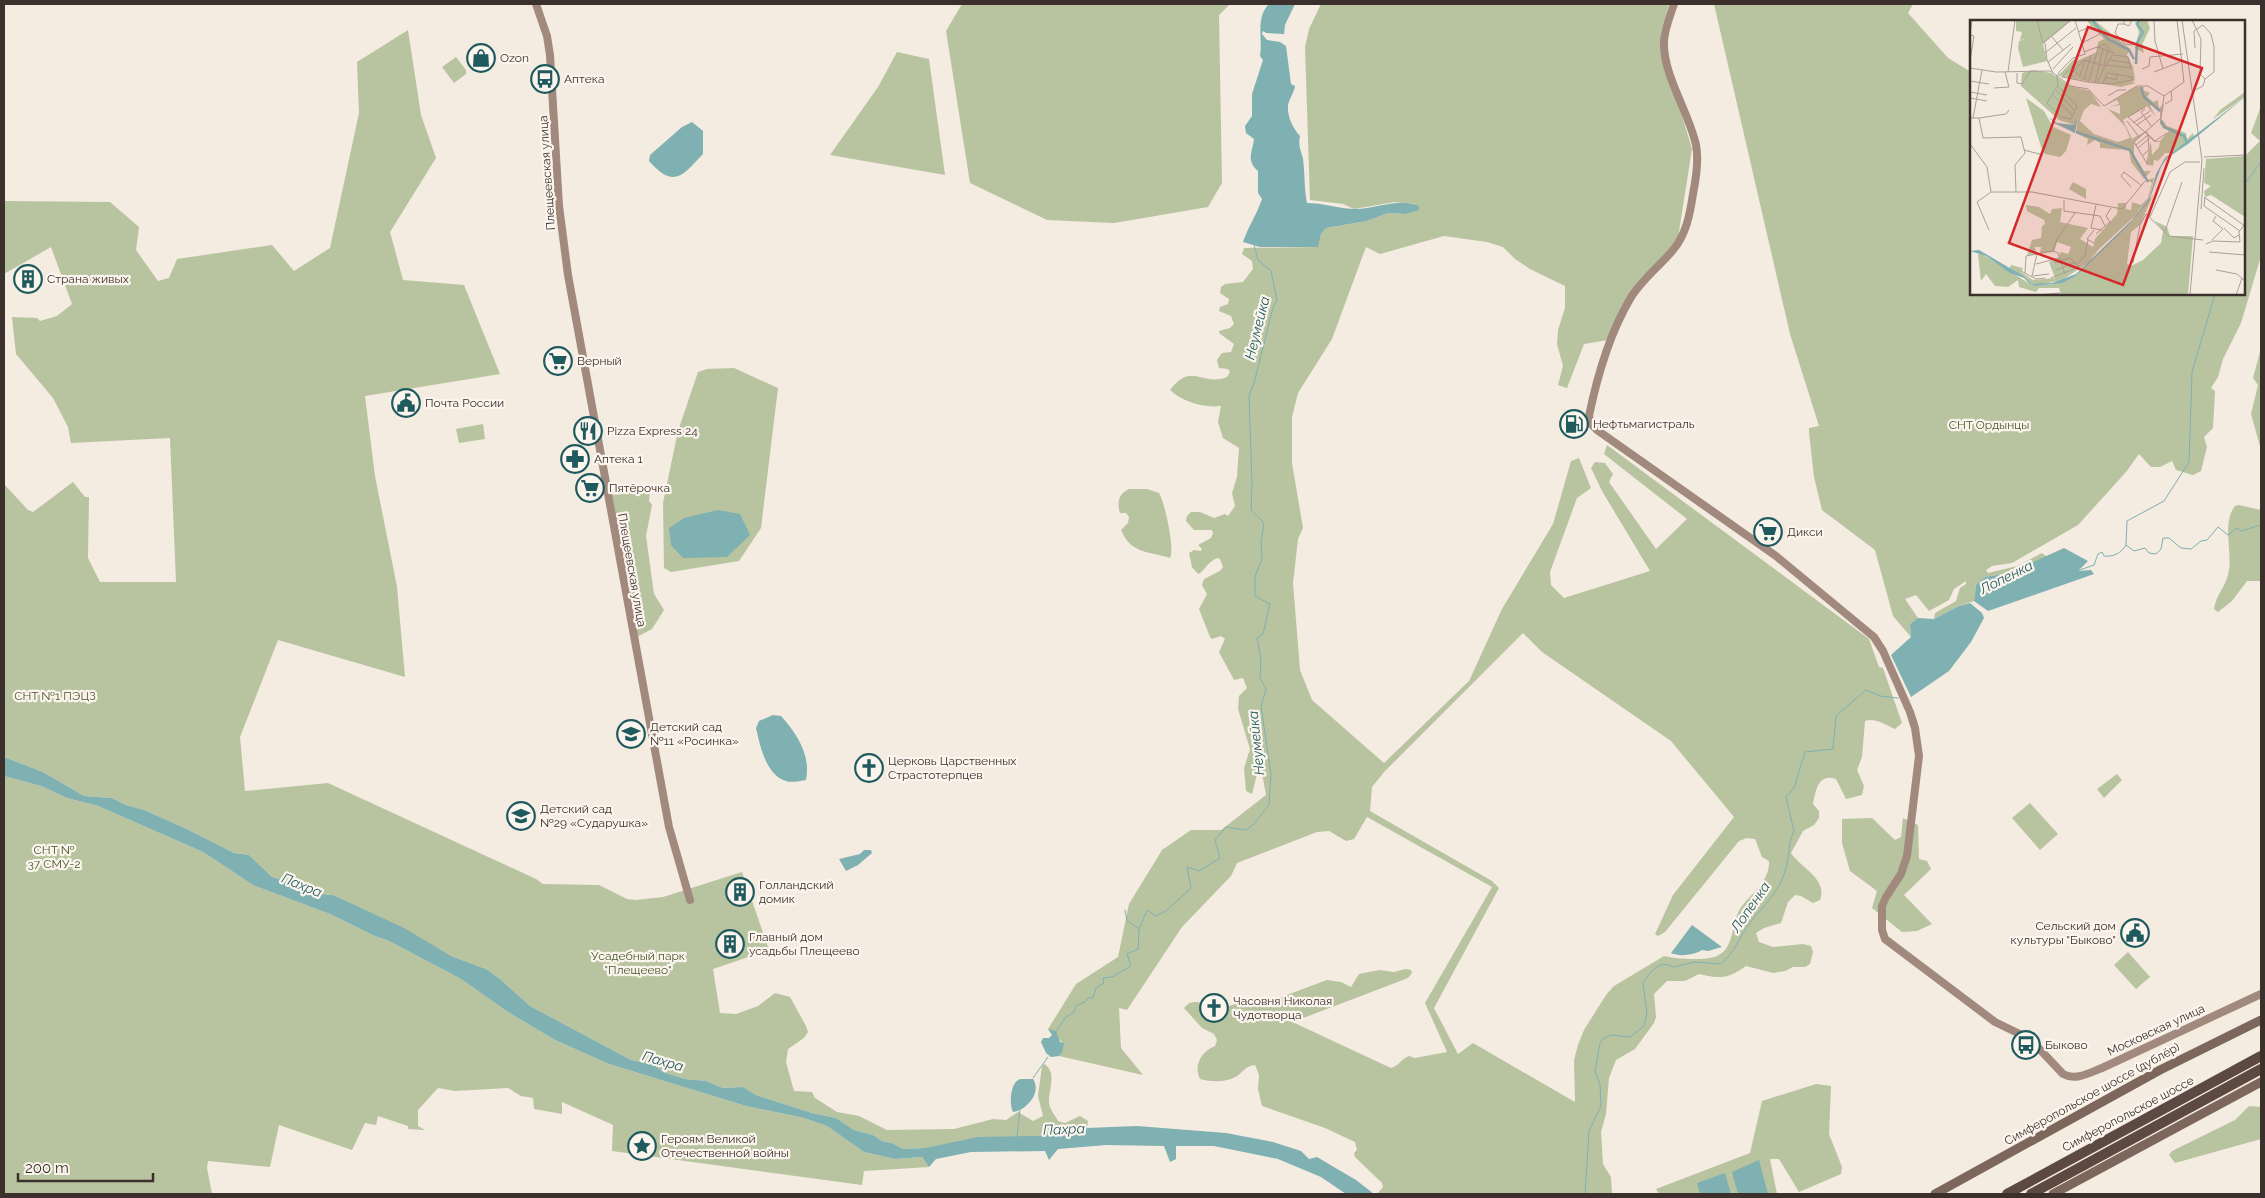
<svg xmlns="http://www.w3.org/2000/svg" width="2265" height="1198" font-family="Raleway,sans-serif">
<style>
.green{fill:#b8c4a0;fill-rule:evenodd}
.water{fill:#7fb0b2}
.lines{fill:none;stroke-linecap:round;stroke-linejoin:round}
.stream{stroke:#7fb0b2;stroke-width:1}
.secondary{stroke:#a18a7d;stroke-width:8}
.primary{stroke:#7d675c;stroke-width:9}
.highway{stroke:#5c4a42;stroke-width:10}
.labels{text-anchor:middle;stroke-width:4.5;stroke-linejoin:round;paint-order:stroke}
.poi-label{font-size:12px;fill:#3b302b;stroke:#fbf5ee;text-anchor:start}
.street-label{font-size:12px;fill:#3b302b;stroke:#fbf5ee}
.park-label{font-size:12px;fill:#4a5a2e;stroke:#fbf5ee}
.water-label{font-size:14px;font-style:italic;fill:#1f5a5e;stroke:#fbf5ee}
.inset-river{fill:none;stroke:#7fb0b2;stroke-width:2.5}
.inset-road{fill:none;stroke:#aaa098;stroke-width:1}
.view{fill:#d62828;fill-opacity:0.15;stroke:#d62828;stroke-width:2.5}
.inset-edge{fill:none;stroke:#3b302b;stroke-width:2.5}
</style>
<rect width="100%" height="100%" fill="#f4ebe1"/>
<path class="green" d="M962 4H1230L1219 15 1222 183 1208 207 1114 223 1047 220 970 183 946 31Z
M1321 4H1669L1661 32 1660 42 1692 149 1678 238 1621 307 1608 340 1584 344 1567 388 1558 385 1563 366 1557 344 1558 330 1565 308V286L1530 269 1515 259 1503 247 1487 242 1444 236 1380 254 1366 247 1332 339 1298 393 1292 417V463L1303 528 1298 539 1293 583 1300 670 1312 700 1384 763 1469 681 1502 609 1553 524 1571 461 1579 458 1591 488 1577 498 1550 572 1551 585 1564 598 1650 571 1602 491 1591 468 1595 462 1605 463 1613 474 1609 482 1656 549 1687 519 1604 454 1607 445 1869 639 1879 667 1883 668 1902 723 1895 729C1886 725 1874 717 1865 721L1862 757 1857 770 1864 786 1862 795 1846 799 1836 779C1818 773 1816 790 1813 804L1819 811V818L1814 825 1803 831 1791 853C1801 868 1828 879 1820 900L1813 903 1801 896 1795 895 1788 902 1781 923 1764 928 1756 933 1759 942 1773 947 1803 944 1811 946 1813 952 1810 964 1805 967H1793L1785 971 1773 973 1746 966C1728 979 1720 979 1699 974L1685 981H1667L1654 994 1656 1017 1654 1023 1635 1049 1616 1060 1609 1078 1606 1114 1601 1132 1603 1164 1611 1177 1612 1194H1377L1383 1187 1382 1183 1355 1157 1354 1153 1357 1150 1355 1142 1325 1128 1262 1106 1258 1089 1259 1075 1255 1065C1246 1066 1244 1071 1237 1076 1226 1083 1212 1082 1200 1079 1193 1065 1202 1051 1215 1046L1217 1040 1214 1034 1202 1028 1184 1008C1185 1007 1188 1004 1190 1003 1199 999 1213 1007 1222 1007 1234 1007 1236 999 1249 1007L1260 1005 1327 980 1341 982 1351 987 1359 974 1379 970 1394 972 1405 969 1411 970 1412 973 1408 978 1306 1017 1288 1020 1391 1068C1400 1065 1401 1059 1409 1056L1415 1058 1447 1052 1425 1003 1492 887 1367 817 1354 839 1346 841 1329 831 1317 832 1237 863 1231 876 1182 927 1127 1010 1119 1008 1121 1048 1143 1075 1059 1056 1062 1053V1042L1048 1029 1076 984 1118 957 1129 904 1162 850 1191 830H1221L1266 795 1260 762 1252 794 1246 791 1244 768 1250 749 1238 709 1239 696 1247 688 1243 678 1234 680 1219 652 1225 639 1221 636 1212 639 1210 637 1199 609 1207 594 1202 585 1204 579 1220 571 1223 567 1220 559 1217 558C1206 563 1205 571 1198 574L1192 567 1189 553 1194 550 1201 551 1202 549 1198 545 1211 538 1213 533 1212 530H1194L1186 521 1187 516 1191 512H1200L1214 518 1225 514 1228 516 1235 506 1232 493 1237 477 1239 448 1223 438 1218 422 1221 406C1203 408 1183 402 1170 390 1192 361 1201 387 1227 377L1230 372 1228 369 1219 368 1217 360 1222 353 1231 352 1234 344 1219 333V331L1230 328 1234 324 1231 316 1219 311 1220 307 1228 304 1229 299 1220 293 1221 287 1225 284 1243 282 1253 269 1252 261 1242 254 1244 248 1317 247 1321 234 1326 228 1367 221 1388 213 1405 214 1415 204 1395 202 1354 209 1343 204 1310 200 1305 47 1309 29ZM1523 633 1542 652 1671 741 1734 817 1673 895 1655 934 1658 936 1665 932 1739 841 1747 838 1755 839 1762 857 1769 861C1770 882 1751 893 1740 909 1731 923 1735 948 1717 956 1706 961 1676 959 1664 956L1614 986 1606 995 1584 1030 1578 1045 1574 1060 1575 1102 1473 1043 1458 1054 1434 1008 1499 888 1492 881 1370 811 1372 787 1384 772Z
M1714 4H1913L1908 13 1948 58 1971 72V294H2244V157L2260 141 2251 133 2261 106V256L2241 323 2223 359 2218 377 2211 388 2215 391 2213 428 2204 437 2207 447 2201 471 2193 475 2176 470 2172 461 2160 467H2151L2139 454 2126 472 2078 525 2012 563 1992 566 1986 570 1988 573 2017 566 2042 553 2047 557 2009 573 1985 577 1976 585 1974 601 1959 606 1934 619 1935 613 1956 601 1960 588 1966 584V581L1954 589 1949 600 1929 611 1916 595 1905 599 1918 618 1910 624 1911 637 1893 616 1875 550 1822 510 1814 477 1809 432V428L1819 426 1790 334Z
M408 30 421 115 436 158 390 232 403 280 464 285 500 374 365 396 375 476 397 587 405 677 278 640 240 737 245 791 328 783 536 879 543 884 599 885 627 899 636 900 663 897 742 872 769 950 713 969 720 1013 736 1014 758 1006 775 993 790 997 806 1026 808 1032 804 1038 788 1049 786 1062 794 1091 812 1092 815 1098 837 1112 859 1116 887 1130 954 1129 993 1119 1006 1120 1018 1112 1033 1121 1043 1116 1038 1096 1042 1066 1044 1064C1058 1072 1048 1090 1049 1103 1050 1110 1055 1115 1058 1121L1065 1123 1080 1116 1088 1121 1087 1128 1037 1136 948 1144 925 1148 903 1149 892 1143 882 1141 873 1135 854 1130 836 1118 812 1113 756 1095 743 1087 723 1088 706 1081 685 1079 663 1072 655 1065 631 1060 530 1006 500 979 486 969 451 956 333 895 321 894 313 886 295 884 272 877 249 855 234 853 187 829 144 810 126 805 112 798 84 796 43 772 4 757V484L28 510 33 512 73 482 85 497H89L88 558 100 582H176L170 438 71 443 68 427 53 398 16 354 12 317 37 318 40 321 57 316 72 304 51 247 4 274V201L110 202 139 227 136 250 158 281 169 278 177 259 272 245 294 271 330 248 359 113 357 62Z
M897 52 929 59 945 175 830 155 878 87Z
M456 57 466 70V74L454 83 442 67Z
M2261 348V450L2251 414 2258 385 2253 378Z
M734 368 778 388 761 528 739 561 671 572 664 568 663 503 678 431 698 372 707 369Z
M483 424 485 439 459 443 456 429Z
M1129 489H1147L1159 493C1165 503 1175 549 1170 558 1148 551 1131 554 1121 530L1128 523 1129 517 1126 513H1120C1117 503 1118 494 1129 489Z
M650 491 649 501 652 505 646 536 654 594 664 610 652 629 637 637 612 495Z
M2239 505 2261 510V581H2247L2232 601 2218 612 2214 609C2216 594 2227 586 2229 570 2232 550 2222 523 2235 506Z
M2117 774 2122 780 2104 798 2097 789Z
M4 776 41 786 67 798 98 806 203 852 253 885 330 914 375 936 389 941 461 979 508 1012 555 1040 609 1064 746 1106 804 1118 827 1126 864 1152 895 1159 922 1157 929 1167 864 1171 862 1185 612 1151 613 1125 562 1102V1114L534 1109 533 1098 521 1096 508 1088 455 1091 438 1088 418 1110V1126L425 1130 408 1129V1126L378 1116 376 1125 365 1123 352 1150 279 1125 270 1167 208 1161 207 1168 212 1194H4Z
M2030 803 2058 834 2040 850 2012 818Z
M1872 818 1895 840 1901 837 1903 818 1918 825 1919 859 1927 861 1931 869 1904 895 1932 924 1917 931 1902 932 1872 908 1877 891 1850 871 1842 843V819Z
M2128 952 2150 977 2136 989 2114 965Z
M1816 1084 1831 1086 1829 1134 1842 1167 1841 1174 1799 1192 1779 1159H1770L1777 1194H1659L1656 1189 1750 1153 1762 1101Z
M2249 1106 2261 1107V1139L2175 1163 2169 1155 2172 1151 2235 1120Z"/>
<path class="water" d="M1269 4H1295L1285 25 1284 34 1266 33 1263 31 1262 34 1267 40 1280 42 1286 46 1291 84 1295 86C1294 93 1289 99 1288 105 1287 117 1293 128 1300 136 1298 147 1301 150 1303 159 1305 174 1304 188 1307 203 1322 203 1338 208 1353 209 1375 210 1397 197 1419 206V210L1405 214 1388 213 1367 221 1326 228 1321 234 1318 247H1260L1243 242C1248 227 1257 214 1262 199L1258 193V171C1246 160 1252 154 1254 139L1246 133 1245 126 1252 116V94L1263 60 1260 56C1263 39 1255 18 1269 4Z
M692 122 703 131V154C682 176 674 189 649 161L650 155 682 127Z
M718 510 740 514 750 535 727 557 683 558 671 545 669 528 684 518Z
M2064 548 2088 561 2078 571 2091 570 2094 574 1988 611 1974 601 1976 585 1985 577 2009 573Z
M1970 603 1982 613 1984 618 1971 642 1949 671 1911 697 1891 655 1911 637 1910 624 1918 618 1934 619 1959 606Z
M773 715 781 716C797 734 811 755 806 780 800 781 792 783 786 781 766 775 760 746 756 728L759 721Z
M4 757 43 772 84 796 112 798 126 805 144 810 187 829 234 853 249 855 272 877 295 884 313 886 321 894 333 895 404 928 451 956 486 969 500 979 530 1006 631 1060 655 1065 663 1072 685 1079 706 1081 723 1088 743 1087 756 1095 812 1113 836 1118 854 1130 873 1135 882 1141 892 1143 903 1149 925 1148 978 1137 1037 1136 1087 1128 1137 1126 1226 1133 1273 1142 1301 1151 1309 1159 1317 1157 1356 1180 1374 1194H1346L1321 1177 1278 1159 1214 1146H1176V1159L1170 1162 1164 1146 1106 1145 1058 1149 1049 1160 1045 1151 971 1152 936 1159 929 1167 922 1157 895 1159 864 1152 827 1126 804 1118 746 1106 609 1064 555 1040 508 1012 461 979 389 941 375 936 330 914 253 885 203 852 98 806 67 798 41 786 4 776Z
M864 850H871L872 853 858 865 846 871 839 859 860 854Z
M1692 925 1722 947 1708 951 1702 950C1694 955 1680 957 1671 953Z
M1048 1029 1056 1031 1060 1042 1064 1043 1062 1053 1059 1056 1051 1057 1046 1053 1041 1042 1043 1038H1049L1052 1035Z
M1020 1079H1033C1042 1092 1027 1110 1013 1112 1009 1104 1010 1083 1020 1079Z
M1759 1160 1768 1194H1738L1732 1172Z
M1725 1173 1731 1194H1700L1697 1183Z"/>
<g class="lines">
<path class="stream" d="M2244 185 2261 162
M2126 545 2127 521 2164 501 2189 462 2192 372 2215 294
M2077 571 2094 565 2098 554 2102 552 2104 556C2114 557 2121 553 2126 545L2134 551 2145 548 2149 553 2156 554 2161 549 2163 538H2169L2181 548 2191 549 2201 541 2207 540 2218 527 2228 535 2237 528 2241 531 2261 525
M1125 910 1127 920 1139 929
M1056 1031 1066 1017 1073 1013 1077 1005 1085 1002 1088 998H1093L1096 988 1104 983 1103 978 1112 977 1131 966 1127 954 1138 949 1139 929 1147 910 1156 916 1166 911 1191 888 1187 867 1199 871 1220 858 1215 840 1226 827 1246 830 1253 825 1269 805 1271 774 1261 707 1266 689 1260 678 1261 659 1257 638 1263 634 1270 604 1255 596V576L1262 560 1261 542 1264 523 1251 510 1252 484 1249 396 1254 383 1273 308 1277 300 1271 271 1258 260 1254 245
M1033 1078 1048 1057
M1017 1137 1020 1109
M1585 1194 1589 1131 1601 1106 1600 1084 1595 1071 1600 1043 1604 1038 1612 1035 1630 1037 1644 1026 1647 1014 1643 983C1650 972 1660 959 1673 967L1695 962 1721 964C1735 952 1739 937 1750 923 1763 906 1781 890 1786 868 1790 854 1787 846 1794 831L1786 797 1794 788 1805 752 1833 749 1836 716 1866 690 1880 696 1898 698"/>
<path class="secondary" d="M536 4 547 36 550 55 559 206 568 275 669 827 690 900
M1674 4C1670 16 1665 28 1664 40 1662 74 1689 112 1696 145 1699 160 1696 179 1693 194 1690 214 1686 235 1673 250 1659 267 1641 280 1630 299 1610 333 1597 377 1589 416L1591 424 1597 430 1776 556 1874 637 1883 651 1910 712 1915 728 1919 756 1907 856 1901 874 1886 897 1882 906V930L1885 939 1995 1022 2030 1039 2063 1074C2076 1081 2089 1073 2102 1068L2261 994"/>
<path class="primary" d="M1935 1194 2160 1070 2261 1020
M2053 1194 2261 1082"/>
<path class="highway" d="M2007 1194 2261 1056
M2031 1194 2261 1069"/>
</g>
<defs>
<symbol id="shop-ring" viewBox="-11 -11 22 22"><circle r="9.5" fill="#fbf5ee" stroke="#1f5a5e" stroke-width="1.5"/><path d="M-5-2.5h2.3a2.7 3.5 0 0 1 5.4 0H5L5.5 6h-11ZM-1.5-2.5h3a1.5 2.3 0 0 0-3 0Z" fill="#1f5a5e"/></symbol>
<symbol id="bus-ring" viewBox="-11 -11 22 22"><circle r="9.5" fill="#fbf5ee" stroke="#1f5a5e" stroke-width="1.5"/><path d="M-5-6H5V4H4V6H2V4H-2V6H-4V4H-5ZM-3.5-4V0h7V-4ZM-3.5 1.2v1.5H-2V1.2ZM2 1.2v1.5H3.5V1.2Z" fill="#1f5a5e"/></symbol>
<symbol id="building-ring" viewBox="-11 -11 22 22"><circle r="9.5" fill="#fbf5ee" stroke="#1f5a5e" stroke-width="1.5"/><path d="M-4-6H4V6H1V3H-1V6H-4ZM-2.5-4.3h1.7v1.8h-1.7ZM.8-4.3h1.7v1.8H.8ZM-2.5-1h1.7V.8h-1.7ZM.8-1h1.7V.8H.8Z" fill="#1f5a5e"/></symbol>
<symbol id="supermarket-ring" viewBox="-11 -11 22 22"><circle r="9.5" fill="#fbf5ee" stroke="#1f5a5e" stroke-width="1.5"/><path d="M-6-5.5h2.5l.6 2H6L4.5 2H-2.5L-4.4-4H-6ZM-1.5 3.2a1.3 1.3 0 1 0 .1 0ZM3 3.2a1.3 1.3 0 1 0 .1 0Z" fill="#1f5a5e"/></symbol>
<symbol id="civic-ring" viewBox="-11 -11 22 22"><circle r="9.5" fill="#fbf5ee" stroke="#1f5a5e" stroke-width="1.5"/><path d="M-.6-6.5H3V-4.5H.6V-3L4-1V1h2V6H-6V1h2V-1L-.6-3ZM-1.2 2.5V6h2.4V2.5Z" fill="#1f5a5e"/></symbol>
<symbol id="fuel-ring" viewBox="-11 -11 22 22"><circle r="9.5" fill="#fbf5ee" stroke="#1f5a5e" stroke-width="1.5"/><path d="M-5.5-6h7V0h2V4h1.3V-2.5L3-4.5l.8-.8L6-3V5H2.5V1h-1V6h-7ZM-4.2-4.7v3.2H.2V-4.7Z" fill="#1f5a5e"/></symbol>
<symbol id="restaurant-ring" viewBox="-11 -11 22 22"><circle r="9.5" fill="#fbf5ee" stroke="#1f5a5e" stroke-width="1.5"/><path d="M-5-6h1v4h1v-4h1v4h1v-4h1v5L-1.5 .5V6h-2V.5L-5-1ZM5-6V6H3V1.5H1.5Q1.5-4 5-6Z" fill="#1f5a5e"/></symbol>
<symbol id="pharmacy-ring" viewBox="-11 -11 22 22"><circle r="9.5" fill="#fbf5ee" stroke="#1f5a5e" stroke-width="1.5"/><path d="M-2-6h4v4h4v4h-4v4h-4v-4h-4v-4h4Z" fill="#1f5a5e"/></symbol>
<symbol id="school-ring" viewBox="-11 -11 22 22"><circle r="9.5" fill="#fbf5ee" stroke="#1f5a5e" stroke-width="1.5"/><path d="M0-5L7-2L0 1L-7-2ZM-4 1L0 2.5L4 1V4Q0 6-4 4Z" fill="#1f5a5e"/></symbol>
<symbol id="church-ring" viewBox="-11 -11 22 22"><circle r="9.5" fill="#fbf5ee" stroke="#1f5a5e" stroke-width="1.5"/><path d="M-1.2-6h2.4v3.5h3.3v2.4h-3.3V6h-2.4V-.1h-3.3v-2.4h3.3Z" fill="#1f5a5e"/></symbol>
<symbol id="sight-ring" viewBox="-11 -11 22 22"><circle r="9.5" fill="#fbf5ee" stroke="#1f5a5e" stroke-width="1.5"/><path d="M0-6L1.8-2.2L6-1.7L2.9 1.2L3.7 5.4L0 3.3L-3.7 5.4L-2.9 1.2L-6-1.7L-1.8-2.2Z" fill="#1f5a5e"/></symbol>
</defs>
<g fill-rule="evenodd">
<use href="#shop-ring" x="465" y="42" width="32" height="32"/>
<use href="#bus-ring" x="529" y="63" width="32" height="32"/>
<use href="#building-ring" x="12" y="263" width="32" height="32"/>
<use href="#supermarket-ring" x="542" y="345" width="32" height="32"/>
<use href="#civic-ring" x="390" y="387" width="32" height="32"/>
<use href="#fuel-ring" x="1558" y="408" width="32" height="32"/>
<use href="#restaurant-ring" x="572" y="415" width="32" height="32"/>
<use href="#pharmacy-ring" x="559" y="443" width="32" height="32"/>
<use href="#supermarket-ring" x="574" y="472" width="32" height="32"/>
<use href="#supermarket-ring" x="1752" y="516" width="32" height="32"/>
<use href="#school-ring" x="615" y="718" width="32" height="32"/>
<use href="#church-ring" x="853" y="752" width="32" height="32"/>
<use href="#school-ring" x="505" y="800" width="32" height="32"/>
<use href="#building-ring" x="724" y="876" width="32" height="32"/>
<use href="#civic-ring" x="2119" y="917" width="32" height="32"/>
<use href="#building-ring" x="714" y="928" width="32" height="32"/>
<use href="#church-ring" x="1198" y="992" width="32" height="32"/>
<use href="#bus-ring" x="2010" y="1029" width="32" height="32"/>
<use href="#sight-ring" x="626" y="1130" width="32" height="32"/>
</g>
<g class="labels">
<g class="poi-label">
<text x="500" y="62">Ozon</text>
<text x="564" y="83">Аптека</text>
<text x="47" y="283">Страна живых</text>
<text x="577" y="365">Верный</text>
<text x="425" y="407">Почта России</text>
<text x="1593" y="428">Нефтьмагистраль</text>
<text x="607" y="435">Pizza Express 24</text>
<text x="594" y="463">Аптека 1</text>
<text x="609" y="492">Пятёрочка</text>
<text x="1787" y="536">Дикси</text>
<text x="650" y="731">Детский сад<tspan x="650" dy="14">№11 «Росинка»</tspan></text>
<text x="888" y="765">Церковь Царственных<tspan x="888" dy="14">Страстотерпцев</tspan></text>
<text x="540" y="813">Детский сад<tspan x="540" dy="14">№29 «Сударушка»</tspan></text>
<text x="759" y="889">Голландский<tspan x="759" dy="14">домик</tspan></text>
<text x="2116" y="930" text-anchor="end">Сельский дом<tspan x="2116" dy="14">культуры "Быково"</tspan></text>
<text x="749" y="941">Главный дом<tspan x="749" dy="14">усадьбы Плещеево</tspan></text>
<text x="1233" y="1005">Часовня Николая<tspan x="1233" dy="14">Чудотворца</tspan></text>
<text x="2045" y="1049">Быково</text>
<text x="661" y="1143">Героям Великой<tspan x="661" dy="14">Отечественной войны</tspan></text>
</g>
<g class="street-label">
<text transform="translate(547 173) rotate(-94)" y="4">Плещеевская улица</text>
<text transform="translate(632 570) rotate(80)" y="4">Плещеевская улица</text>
<text transform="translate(2156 1030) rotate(-25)" y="4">Московская улица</text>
<text transform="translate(2092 1094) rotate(-29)" y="4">Симферопольское шоссе (дублёр)</text>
<text transform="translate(2128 1114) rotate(-28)" y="4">Симферопольское шоссе</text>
</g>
<g class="park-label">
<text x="1989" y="429">СНТ Ордынцы</text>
<text x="55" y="700">СНТ №1 ПЭЦЗ</text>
<text x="54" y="854">СНТ №<tspan x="54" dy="14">37 СМУ-2</tspan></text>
<text x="638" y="960">Усадебный парк<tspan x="638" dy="14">"Плещеево"</tspan></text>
</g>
<g class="water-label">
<text transform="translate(1257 328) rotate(-76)" y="5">Неумейка</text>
<text transform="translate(2006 577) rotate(-27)" y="5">Лопенка</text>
<text transform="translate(1256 743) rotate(-96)" y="5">Неумейка</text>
<text transform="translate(302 885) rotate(22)" y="5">Пахра</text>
<text transform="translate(1750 907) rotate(-55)" y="5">Лопенка</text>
<text transform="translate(663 1061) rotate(16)" y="5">Пахра</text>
<text transform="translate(1064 1129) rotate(-2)" y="5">Пахра</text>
</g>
</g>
<g transform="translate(1970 20)">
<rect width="275" height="275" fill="#f4ebe1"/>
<path d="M46 0H102L73 24 77 41 53 47 48 28 49 21 55 19 50 20 52 12 46 11ZM116 0H124L160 29 157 35 163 47 165 60 162 62 166 63 151 67 88 56 104 39 107 41 127 32 128 22 134 19ZM177 0 180 8 172 25 174 33 165 28 169 12 165 2ZM64 50 81 53 100 66 120 71 131 87 121 84 114 90 110 101 124 114 148 122 160 118 155 106 138 89 150 94V85L139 87 149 84 147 80 137 85 165 67H174L173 70 180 73 177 77 183 82 188 80 189 88 194 84 191 98 197 106 216 113 217 119 223 113 224 117 201 133H195L188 141 184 140 183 146 176 144 180 125 181 122 182 135 189 127 190 122H184L175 112 165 121 164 126V135L174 151H181L174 159 161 142 159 130 130 128V123L125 120 117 125 118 119 106 113 108 95 104 105 89 100 51 66 52 53ZM183 84 190 92V104L199 111 190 121H185L176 111 162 119 153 100 177 86 186 97 180 86ZM275 72V77L243 99 250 90ZM56 78 74 91 83 107 101 115 96 131 90 137 75 134 72 130ZM275 136V197L241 175 235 177 234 171 241 166 234 163 236 139ZM184 158 180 177 169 190 166 195 129 229 118 243 158 206 183 175 170 205 161 212 157 244 161 246 173 240 191 223 193 211 185 201 197 207 200 216H223L218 275H91L89 268H69L66 272 49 267 48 260 38 267 25 266 16 254 11 261 8 235 10 233 60 264 66 266 84 264 106 256 118 243 92 260 69 265 62 264 55 257 39 250 41 245 53 248 51 252 63 260 85 258 79 242 89 238 90 232 98 234 101 227 87 222 84 232 70 233 71 227H65L66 234 57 235 62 220 71 218 72 206 75 204 74 200 57 191 56 185 69 187 80 194 82 189 92 188 90 202 118 208 110 219 123 227 125 219 147 194 148 183H156V189L161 190 162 182 171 185 178 178 182 163 177 160ZM103 162 116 169V179L99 169Z" fill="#b8c4a0" fill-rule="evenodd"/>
<path d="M275 77 218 124 197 138 191 147 179 181 158 206 106 256 92 263 66 266 60 264 54 258 40 253 16 236 0 231 9 230 55 257 62 264 82 263 106 254 162 200 180 177 186 154 195 138ZM108 95 105 113 84 103 79 97 87 103 104 105Z" fill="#7fb0b2"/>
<path class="inset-river" d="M122 0 138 19 159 30 164 39M166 44 167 23 173 12 167 4 169 0M171 67 174 77 190 91M191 101 194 107 214 116 217 123M106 112 160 130 178 162"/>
<path class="inset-road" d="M67 0 73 23 101 0M154 0V4L159 6 162 0M184 0 185 21 193 49M212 0 232 140 220 275M222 0 231 19 230 54 235 59M154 4H148L145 13 155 24 163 25M108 12 122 6M82 17 93 30M75 23 77 40 83 53M112 23 130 14M225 28 224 11 233 5 241 14 244 27V52L235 59M114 32 135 24 140 30M75 33 106 8M140 40 160 43M0 41 4 16 0 15 2 0M78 42 101 24M134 45 138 30M136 45 161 48 158 37 144 35M0 48 26 52 80 51 101 66 118 69 134 86 167 66H178L194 76 214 62 207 0M83 49 103 27M172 49 179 46 180 37 213 34M38 52 45 0M184 52 210 42M47 53V63L52 64 61 50M93 56 106 42M92 57 118 62 119 60 124 43 128 27 144 33 135 46 124 43 115 40 110 56 104 51M98 57 114 40M135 57 146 60 147 55M117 59H114L121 35M0 61 19 64M118 62 126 63 141 64 162 60V57L137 53 133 64M125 63 133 29M127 63 135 46M88 66 107 86 101 99 91 97 77 83 88 65 87 56 90 51 103 38 115 34 105 0M24 68 39 67 35 52M86 70 104 90M225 70 233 66 235 59M0 72 17 75M83 75 102 95M138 76 148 70H156M0 78 17 81M195 84 202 80 201 71M175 87 158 97 185 121 197 113M175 89 171 92 182 107M0 98H9L13 118 51 117 55 133 45 145 46 172M3 98 12 50M9 98 36 94 39 90M157 101 169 117M163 103 180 91M167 105 181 95M0 124 17 147 21 172M166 125 178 115M168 128 180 118M54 130 73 135M173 135 179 130 178 115M234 137 275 135M178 145 164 122 191 98 194 76M161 167 151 156 154 152 172 166M234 177 275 206M235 177 234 186 270 211M94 180V191L130 196 135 206M126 185 121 208 132 210M231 189 234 148M180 197 200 152 215 142H230M254 208 264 218 269 215M19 210 7 182 21 172H62L152 189 175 161M195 211 212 162M126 214 140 202 136 196 141 188M242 220 253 209 243 201 246 196M124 223 117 219 124 210M236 224 243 221 270 222 269 212 274 205M83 231 87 219 105 193M83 231 88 233 95 254M239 232 275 235M108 243 115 236 118 220M163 243 170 205 176 194 199 216 233 220M66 244 89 238M86 250 106 242M246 250 267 254 275 261M51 251 66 259 75 258M55 253 56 236 83 231M62 256 67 234M63 256 79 254M81 258 109 247 100 238 84 243M68 275 90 273M266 275 272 258"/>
<path class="view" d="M118 7 232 48 153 265 39 223Z"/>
<rect width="275" height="275" class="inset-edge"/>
</g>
<rect width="2265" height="1198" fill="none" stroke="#3b302b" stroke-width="10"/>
<path d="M18 1173v8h135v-8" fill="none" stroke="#3b302b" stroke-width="2.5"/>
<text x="25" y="1173" font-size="15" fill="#3b302b" stroke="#fbf5ee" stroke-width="4" paint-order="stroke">200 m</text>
</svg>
